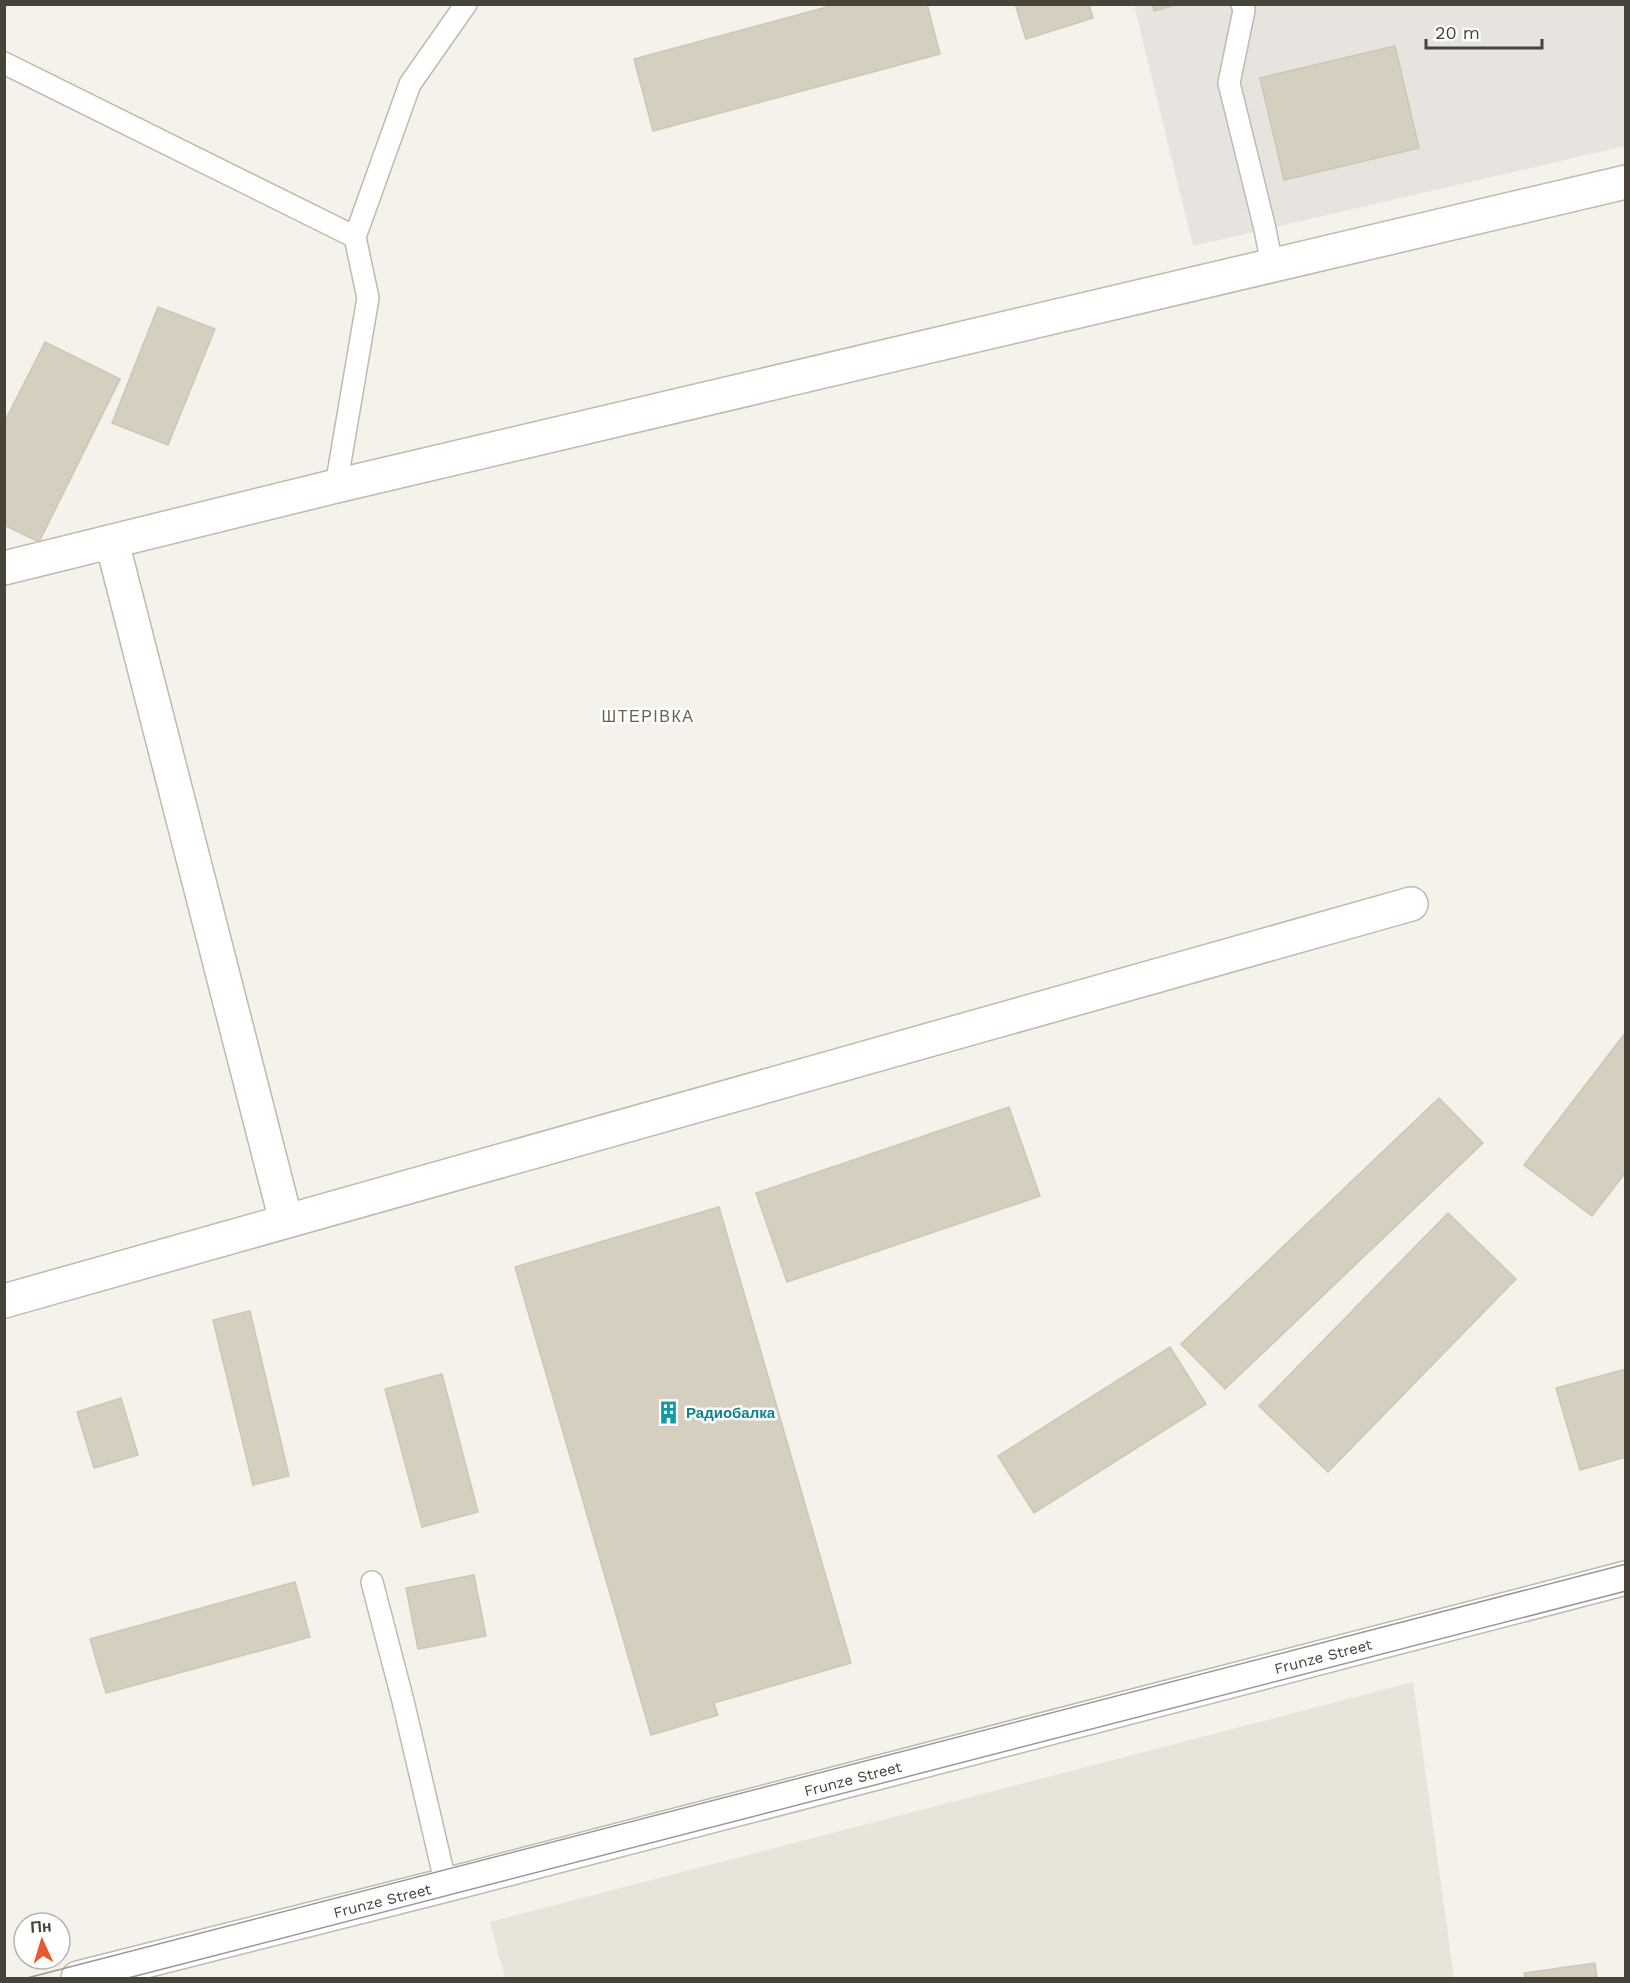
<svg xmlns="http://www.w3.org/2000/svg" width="1630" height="1983" font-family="'Work Sans',sans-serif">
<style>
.residential{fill:#e7e4d9}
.industrial{fill:#e7e4df}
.building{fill:#d5cfc0;stroke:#cfc7b4;stroke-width:1.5}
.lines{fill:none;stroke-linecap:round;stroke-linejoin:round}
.lane-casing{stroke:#bfbaad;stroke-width:24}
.street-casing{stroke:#bfbaad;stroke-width:36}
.lane{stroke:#fff;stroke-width:21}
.street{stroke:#fff;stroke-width:33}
.tram{stroke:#989898;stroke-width:1.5}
.labels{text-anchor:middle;stroke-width:5;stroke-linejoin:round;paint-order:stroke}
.culture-label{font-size:15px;font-weight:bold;fill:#0d838f;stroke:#fff;text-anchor:start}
.street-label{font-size:15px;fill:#474339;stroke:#fff}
.neighbourhood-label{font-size:16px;letter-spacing:1.5px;fill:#696251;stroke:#fff}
</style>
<rect width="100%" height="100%" fill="#f4f2ea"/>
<path class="residential" d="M1413 1682 1454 1978H505L490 1922Z"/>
<path class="industrial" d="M1134 5H1625V146L1193 246Z"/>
<path class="building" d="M838 4H927L940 54 653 131 634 59Z
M1015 4H1089L1093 18 1026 39Z
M1152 4H1178L1154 11Z
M1395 46 1419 148 1284 180 1260 78Z
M158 307 215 329 168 445 112 423Z
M45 342 120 379 39 542 4 525V423Z
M1626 1032V1172L1592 1216 1524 1165Z
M1439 1098 1483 1143 1225 1389 1181 1344Z
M1009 1107 1040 1196 787 1282 756 1193Z
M719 1207 851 1663 714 1703 718 1715 651 1735 515 1267Z
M1448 1213 1516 1279 1328 1472 1259 1406Z
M250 1311 289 1476 253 1485 213 1320Z
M1170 1347 1206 1404 1034 1513 998 1456Z
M1626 1369V1457L1580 1470 1556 1388Z
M442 1374 478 1512 422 1527 385 1389Z
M121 1398 138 1455 94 1468 77 1412Z
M474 1575 486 1636 418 1649 406 1588Z
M295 1582 310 1637 106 1693 90 1639Z
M1595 1963 1597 1978H1525L1524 1973Z"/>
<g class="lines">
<defs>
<path id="lane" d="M1242 4 1244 10 1229 83 1265 229 1272 265
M4 63 355 237
M336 486 368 298 355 237 410 84 466 4
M372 1582 403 1701 446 1885"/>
<g id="street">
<path d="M112 542 286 1221"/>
<path d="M4 568 336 486 1626 182"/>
<path d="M4 1301 1411 904"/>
<path id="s1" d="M78 1978 446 1885 1626 1578"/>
</g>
</defs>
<use href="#lane" class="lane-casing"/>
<use href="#street" class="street-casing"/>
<use href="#lane" class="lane"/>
<use href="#street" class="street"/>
<path class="tram" d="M27 1978 1626 1564
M128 1978 1626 1591"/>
</g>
<defs>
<symbol id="building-bare" viewBox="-9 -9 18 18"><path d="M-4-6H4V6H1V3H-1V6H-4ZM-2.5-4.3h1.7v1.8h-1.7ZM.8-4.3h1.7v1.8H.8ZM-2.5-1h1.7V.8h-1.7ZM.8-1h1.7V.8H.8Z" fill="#0f9aa8" stroke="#fff" stroke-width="2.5" paint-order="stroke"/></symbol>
</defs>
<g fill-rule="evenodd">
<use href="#building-bare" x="652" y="1396" width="33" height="33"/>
</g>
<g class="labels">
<g class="culture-label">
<text x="686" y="1418">Радиобалка</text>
</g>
<g class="street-label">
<text dy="5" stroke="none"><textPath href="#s1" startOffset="1286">Frunze Street</textPath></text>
<text dy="5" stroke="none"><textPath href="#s1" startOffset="800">Frunze Street</textPath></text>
<text dy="5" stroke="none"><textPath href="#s1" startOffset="314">Frunze Street</textPath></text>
</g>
<g class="neighbourhood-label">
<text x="648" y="722">ШТЕРІВКА</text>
</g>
</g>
<rect width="1630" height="1983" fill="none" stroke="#474339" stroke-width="12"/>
<g transform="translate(42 1941) rotate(356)"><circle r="28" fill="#ffffff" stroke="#b5b4b0" stroke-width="1.5"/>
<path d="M0-4.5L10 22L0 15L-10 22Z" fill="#e85a2d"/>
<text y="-9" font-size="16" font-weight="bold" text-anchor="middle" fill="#474339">Пн</text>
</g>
<path d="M1426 39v9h116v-9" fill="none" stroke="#474339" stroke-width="3"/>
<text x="1435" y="39" font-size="18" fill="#474339" stroke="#ffffff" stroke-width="4.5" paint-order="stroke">20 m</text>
</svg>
